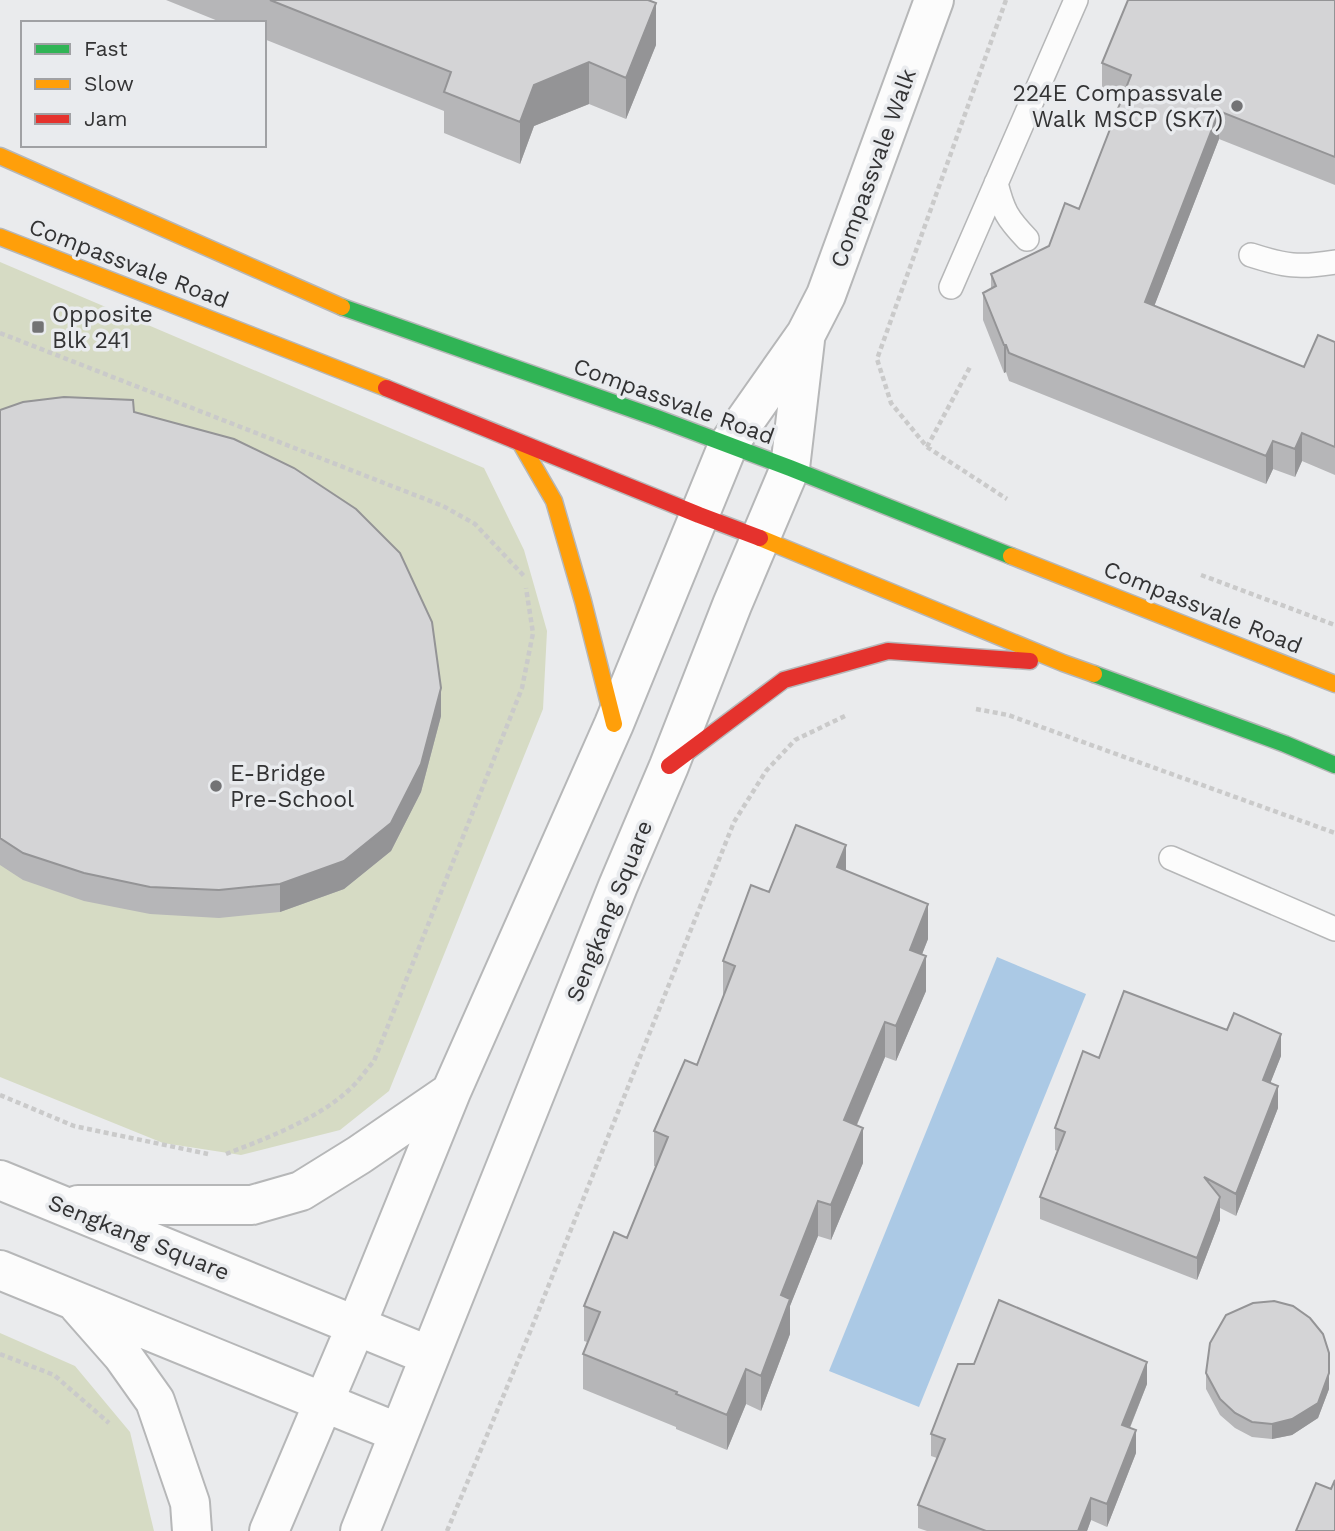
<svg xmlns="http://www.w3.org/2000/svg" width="1335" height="1531" font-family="'Work Sans',sans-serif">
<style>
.green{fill:#d6dbc4}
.water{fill:#abc9e5}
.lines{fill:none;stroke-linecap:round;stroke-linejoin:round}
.lane-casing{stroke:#b6b7b8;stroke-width:26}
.street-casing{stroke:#b6b7b8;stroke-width:42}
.fast-casing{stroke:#b6b7b8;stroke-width:19}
.slow-casing{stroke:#b6b7b8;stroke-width:19}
.jam-casing{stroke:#b6b7b8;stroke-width:19}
.path{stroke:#cacaca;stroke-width:4.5;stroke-dasharray:5 3.5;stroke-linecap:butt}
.lane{stroke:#fcfcfc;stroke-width:23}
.street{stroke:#fcfcfc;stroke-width:38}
.fast{stroke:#30b455;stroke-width:16}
.slow{stroke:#ff9f0a;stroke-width:16}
.jam{stroke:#e5322d;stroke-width:16}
.wall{fill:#b6b6b8}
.shaded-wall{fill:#949496}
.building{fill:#d4d4d6;stroke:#949496;stroke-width:2}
.poi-dot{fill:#737375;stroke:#e9ebee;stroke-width:2.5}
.labels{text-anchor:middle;stroke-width:7;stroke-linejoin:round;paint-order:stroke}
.poi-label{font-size:23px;fill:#333334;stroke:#e9ebee;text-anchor:start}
.street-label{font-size:23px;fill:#333334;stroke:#e9ebee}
</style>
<rect width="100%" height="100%" fill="#eaebed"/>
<path class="green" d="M0 262 484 468 524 550 547 631 543 709 389 1091 340 1130 241 1155 163 1143 0 1077Z
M0 1333 75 1366 130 1432 154 1531H0Z"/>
<path class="water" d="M997 957 1086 994 919 1407 829 1371Z"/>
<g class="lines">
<defs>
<path id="lane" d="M996 183C1003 211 1007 218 1027 239
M1251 255C1285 266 1299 268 1335 262
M951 287 1076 0
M1171 858 1335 929"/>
<path id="street" d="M0 1180 430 1356
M78 1205H252L301 1191 359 1155 451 1092
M0 1270 399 1433
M79 1306 123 1356 155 1401 190 1503 192 1531
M269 1531 356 1326 451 1092 614 724 728 445 806 334 826 295 934 0
M360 1531 618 886 669 766 732 605 790 468 805 340"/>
<path id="fast" d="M342 307 657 418 790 468 1011 556
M1094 674 1285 744 1335 765"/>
<path id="slow" d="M0 156 342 307
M0 237 386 388
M521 444 554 501 583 601 614 724
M760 538 1063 663 1094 674
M1011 556 1335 684"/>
<path id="jam" d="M386 388 699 515 760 538
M669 766 784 680 888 651 1030 661"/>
</defs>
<use href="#lane" class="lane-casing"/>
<use href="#street" class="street-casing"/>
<use href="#fast" class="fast-casing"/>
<use href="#slow" class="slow-casing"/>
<use href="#jam" class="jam-casing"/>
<path class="path" d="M1006 0 877 359 891 403 927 447 1007 499
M0 333 443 506 475 524 524 576
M927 447 970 367
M1201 575 1335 625
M976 709 1008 715 1335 833
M0 1095 74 1126 208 1154
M226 1154C267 1138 316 1120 349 1090 358 1082 366 1070 374 1061L522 688 533 633 526 588
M0 1354 54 1375 109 1423
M447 1531 530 1332 734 822 766 771 795 740 847 715"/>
<use href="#lane" class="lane"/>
<use href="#street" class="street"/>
<use href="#fast" class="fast"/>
<use href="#slow" class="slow"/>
<use href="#jam" class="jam"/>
</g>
<path class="wall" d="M166 0H651L656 45 626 119 589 104 534 126 520 164 444 133V111L264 39V23H223Z
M1335 0V185L1219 139 1154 306 1304 367 1335 342V475L1302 461 1295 477 1273 469 1266 484 1009 381 1006 372 1004 373 983 320V293L991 289V274L1049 246 1079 209 1122 99 1102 90V63Z
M0 410 134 412 441 716 421 792 391 851 344 889 280 912 219 918 150 914 84 901 23 880 0 865Z
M846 871 928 939 922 954 926 991 896 1061 885 1057 857 1125 863 1163 831 1240 818 1236 790 1306V1334L761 1411 746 1404 727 1450 676 1429V1427L583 1389V1354L587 1342 584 1341V1306L627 1238 656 1167 654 1166V1131L697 1065 723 996V961L769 892Z
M1281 1056 1270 1083 1278 1108 1236 1216 1220 1208V1220L1197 1280 1040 1219V1197L1057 1151 1055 1150V1128L1099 1058Z
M1329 1353V1389L1318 1418 1292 1435 1272 1439 1252 1437 1235 1428 1220 1415 1206 1389V1373Z
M1147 1384 1130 1428 1136 1453 1107 1527 1091 1520 1087 1531H927L918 1528V1505L937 1458 931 1456V1434Z"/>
<path class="shaded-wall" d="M656 3V45L626 119V78Z
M589 62V104L534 126 520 164V122L534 85Z
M1219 111V139L1145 330V302Z
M1004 345H1006V372L1004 373Z
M1302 433V461L1295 477V449Z
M1273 441V469L1266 484V456Z
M441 688V716L421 792 391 851 344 889 280 912V884Z
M846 845V880L837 867Z
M928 904V939L910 985V950Z
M926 956V991L896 1061V1026Z
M885 1022V1057L844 1155V1120Z
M1281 1034V1056L1263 1102V1080Z
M1278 1086V1108L1236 1216V1194Z
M863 1128V1163L831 1240V1205Z
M1220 1197V1220L1197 1280V1258Z
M818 1201V1236L790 1306V1334L761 1411V1376L781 1295Z
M1147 1362V1384L1122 1447V1425Z
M746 1369V1404L727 1450V1415Z
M1329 1373V1389L1318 1418 1292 1435 1272 1439V1424Z
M1136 1430V1453L1107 1527V1504Z
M1091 1498V1520L1087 1531H1078Z"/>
<path class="building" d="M270 0H648L656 3 626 78 589 62 534 85 520 122 444 92 451 72Z
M1128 0H1335V157L1219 111 1145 302 1304 367 1318 335 1335 342V447L1302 433 1295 449 1273 441 1266 456 1009 353 1006 345H1004L983 293 996 286 991 274 1049 246 1065 203 1079 209 1131 75 1102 63Z
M64 397 133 400 134 412 234 439 294 468 356 509 400 553 432 622 441 688 421 764 391 823 344 861 280 884 219 890 150 887 84 873 23 853 0 838V410L23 402Z
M796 825 846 845 837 867 928 904 910 950 926 956 896 1026 885 1022 844 1120 863 1128 831 1205 818 1201 781 1295 790 1299 761 1376 746 1369 727 1415 676 1394 677 1392 583 1354 600 1312 584 1306 614 1232 627 1238 668 1137 654 1131 685 1060 697 1065 735 966 723 961 751 885 769 892Z
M1124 991 1227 1030 1234 1013 1281 1034 1263 1080 1278 1086 1236 1194 1204 1177 1220 1197 1197 1258 1040 1197 1065 1132 1055 1128 1083 1051 1099 1058Z
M999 1300 1147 1362 1122 1425 1136 1430 1107 1504 1091 1498 1078 1531H986L918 1505 945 1439 931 1434 958 1364H974Z
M1274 1301 1293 1306 1310 1318 1323 1334 1329 1353V1373L1318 1403 1292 1419 1272 1424 1252 1422 1235 1413 1220 1399 1206 1373 1210 1343 1226 1315 1253 1303Z
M1335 1480V1531H1296L1316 1483 1331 1489Z"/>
<g class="poi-dot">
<circle cx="1237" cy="106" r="7"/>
<rect x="31" y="320" width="14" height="14" rx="3.5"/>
<circle cx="216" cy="786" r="7"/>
</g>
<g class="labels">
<g class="poi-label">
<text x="1223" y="101" text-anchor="end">224E Compassvale<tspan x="1223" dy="26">Walk MSCP (SK7)</tspan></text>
<text x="52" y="322">Opposite<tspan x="52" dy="26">Blk 241</tspan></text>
<text x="230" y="781">E-Bridge<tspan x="230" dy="26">Pre-School</tspan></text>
</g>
<g class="street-label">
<text transform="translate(873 168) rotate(-70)" y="8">Compassvale Walk</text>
<text transform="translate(129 263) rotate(21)" y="8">Compassvale Road</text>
<text transform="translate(674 401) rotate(20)" y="8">Compassvale Road</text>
<text transform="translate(1203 607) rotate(22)" y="8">Compassvale Road</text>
<text transform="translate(609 911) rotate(-68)" y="8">Sengkang Square</text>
<text transform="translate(139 1237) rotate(22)" y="8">Sengkang Square</text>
</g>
</g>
<rect x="21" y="21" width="245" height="126" fill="#e9ebee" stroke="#a0a1a4" stroke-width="2"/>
<rect x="35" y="44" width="35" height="10" fill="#30b455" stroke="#a0a1a4" stroke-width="2"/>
<text x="84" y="56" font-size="21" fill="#333334">Fast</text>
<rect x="35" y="79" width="35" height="10" fill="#ff9f0a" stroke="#a0a1a4" stroke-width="2"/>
<text x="84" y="91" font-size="21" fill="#333334">Slow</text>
<rect x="35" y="114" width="35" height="10" fill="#e5322d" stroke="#a0a1a4" stroke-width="2"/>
<text x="84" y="126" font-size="21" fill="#333334">Jam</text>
</svg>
